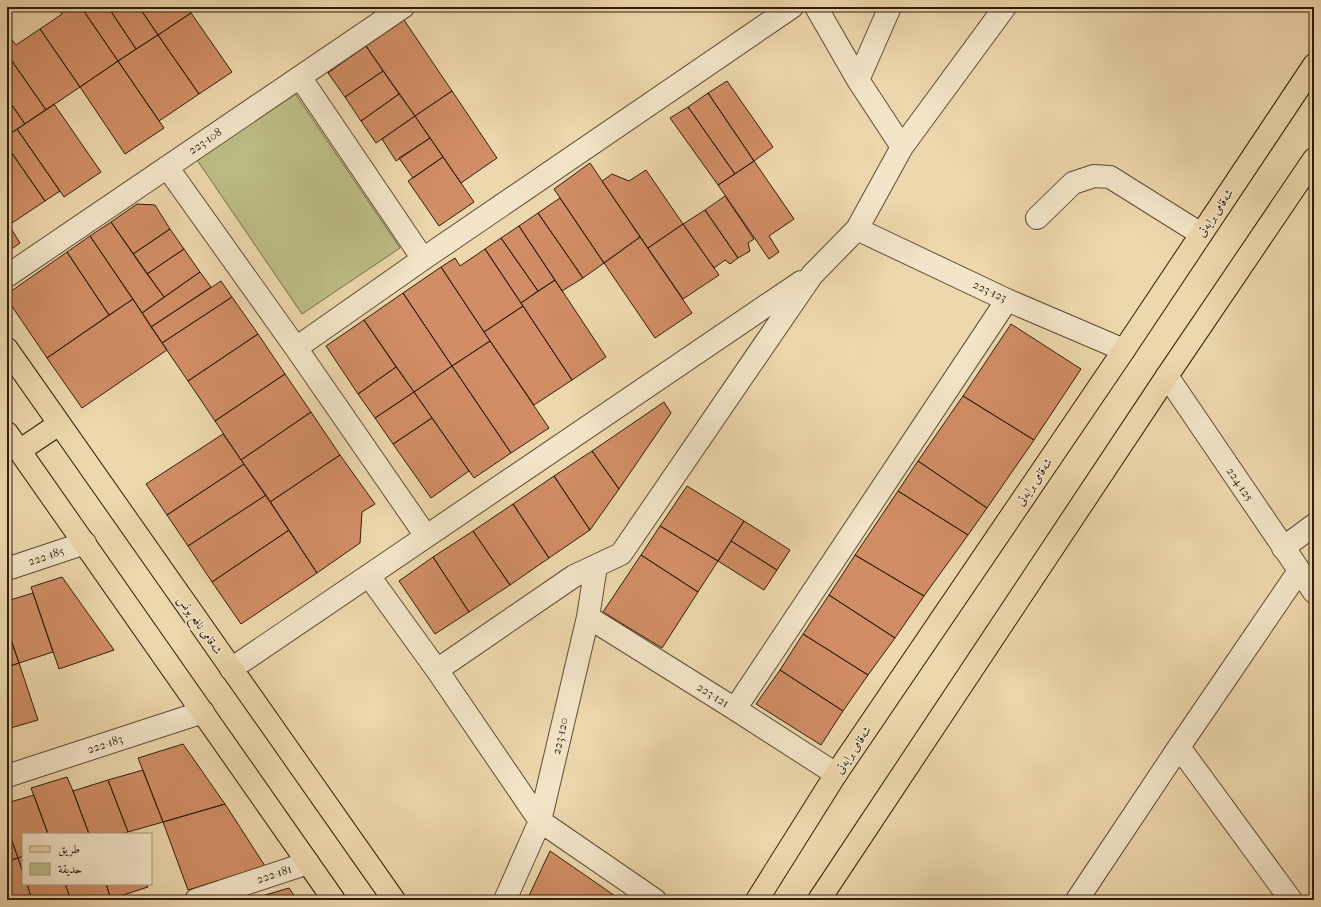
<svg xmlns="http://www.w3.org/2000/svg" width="1321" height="907" font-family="'IM FELL French Canon',Amiri,serif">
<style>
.green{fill:#bdbd86;stroke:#766d49}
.building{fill:#d18d65;stroke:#2f1d0c}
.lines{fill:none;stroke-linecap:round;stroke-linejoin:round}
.minor-casing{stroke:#5e4c34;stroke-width:24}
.major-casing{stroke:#2f1d0c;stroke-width:24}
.minor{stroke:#f3e5c9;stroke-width:22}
.major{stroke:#edd7ac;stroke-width:22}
.labels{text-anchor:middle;stroke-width:3;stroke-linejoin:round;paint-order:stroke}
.street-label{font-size:12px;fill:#2f1d0c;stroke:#f3e5c9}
</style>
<rect width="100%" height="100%" fill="#edd7ac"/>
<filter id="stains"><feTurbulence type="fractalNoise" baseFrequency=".005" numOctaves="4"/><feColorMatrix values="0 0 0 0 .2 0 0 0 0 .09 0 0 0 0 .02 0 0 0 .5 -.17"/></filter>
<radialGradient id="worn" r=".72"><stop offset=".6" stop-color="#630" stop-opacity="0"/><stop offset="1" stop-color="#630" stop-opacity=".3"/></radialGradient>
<path class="green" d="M292 89 400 248 302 314 193 154Z"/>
<path class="building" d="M57 7H81L118 61 80 87 40 29 62 14Z
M81 7H108L136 49 118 61Z
M108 7H139L158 35 136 49Z
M139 7H187L191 13 158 35Z
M191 13 232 72 199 94 158 35Z
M404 20 452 91 415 116 366 46Z
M40 29 80 87 46 110 7 54V44L12 40 16 45Z
M158 35 199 94 159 121 118 61Z
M366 46 383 71 345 97 328 73Z
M7 54 46 110 25 124 7 98Z
M118 61 164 128 125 154 80 87Z
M383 71 399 94 361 121 345 97Z
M727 81 773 147 754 161 708 93Z
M452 91 497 158 461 183 415 116Z
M708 93 754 161 735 174 688 107Z
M399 94 415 116 376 143 361 121Z
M7 98 25 124 7 136Z
M54 104 101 172 64 197 17 129Z
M688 107 735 174 718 185 670 118Z
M415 116 430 138 396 161 382 139Z
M17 129 60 191 45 201 7 146V136Z
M430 138 443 157 413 178 399 158Z
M7 146 45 201 9 225 7 222Z
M443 157 474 202 439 226 408 181Z
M754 161 794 219 769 236 779 252 769 259 718 185Z
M590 163 640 237 604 263 554 189Z
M646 170 683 224 648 248 602 181 612 174 629 181Z
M725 196 754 239 748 243 750 251 738 258 705 210Z
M560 198 604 263 583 278 538 213Z
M137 204 155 205 170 229 133 254 111 222Z
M705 210 738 258 730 264 725 260 714 268 683 224Z
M538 213 583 278 562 291 519 226Z
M7 222 20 243 7 252Z
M111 222 164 297 142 313 90 236Z
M683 224 719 275 683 299 648 248Z
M519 226 555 280 538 291 501 238Z
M170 229 184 249 147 274 133 254Z
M90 236 133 299 109 315 67 252Z
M640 237 692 313 655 338 604 263Z
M501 238 538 291 521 303 485 249Z
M184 249 200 272 164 297 147 274Z
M485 249 523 306 484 332 441 267 455 258 460 266Z
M67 252 109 315 47 358 7 299V294Z
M441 267 490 341 452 366 403 293Z
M200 272 211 287 151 327 142 313Z
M555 280 606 357 572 380 521 303Z
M221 281 232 297 162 343 151 327Z
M403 293 452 366 414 392 364 320Z
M232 297 258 334 188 381 162 343Z
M133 299 167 350 82 408 47 358Z
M523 306 572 380 534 405 484 332Z
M364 320 396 367 358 394 326 346Z
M1011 324 1081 369 1034 440 963 396Z
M258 334 285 374 215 421 188 381Z
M490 341 549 428 511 453 452 366Z
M452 366 511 453 474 478 414 392Z
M396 367 414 392 375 418 358 394Z
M285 374 311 412 241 460 215 421Z
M414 392 432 418 393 444 375 418Z
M963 396 1034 440 987 508 918 461Z
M664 402 671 413 619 489 592 451Z
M311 412 340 455 270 502 241 460Z
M432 418 469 471 431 498 393 444Z
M223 434 244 464 167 515 146 484Z
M592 451 619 489 590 530 554 476Z
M340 455 375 504 362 512 360 543 317 573 270 502Z
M918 461 987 508 968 535 898 491Z
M244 464 266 495 188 546 167 515Z
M554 476 590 530 549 558 513 504Z
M687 486 744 521 718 561 660 526Z
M898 491 968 535 924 596 855 555Z
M266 495 289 530 212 582 188 546Z
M513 504 549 558 510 585 473 531Z
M744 521 790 550 777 570 731 541Z
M660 526 718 561 698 592 641 555Z
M289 530 317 573 241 624 212 582Z
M473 531 510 585 469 612 433 557Z
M731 541 777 570 764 590 718 561Z
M641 555 698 592 662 648 603 612Z
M855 555 924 596 895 638 829 595Z
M433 557 469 612 435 634 399 581Z
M62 577 114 650 59 669 31 587Z
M33 593 53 652 19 663 7 628V601Z
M829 595 895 638 868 675 803 634Z
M7 628 19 663 7 667Z
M803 634 868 675 843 711 780 670Z
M19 663 38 720 7 729V667Z
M780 670 843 711 821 745 756 704Z
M183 744 225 804 163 822 138 758Z
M143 770 163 822 128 832 108 780Z
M67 777 73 791 89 834H48L31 788Z
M108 780 128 832 122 834H89L73 791Z
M34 795 48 834H23V856L18 858 7 827V803Z
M225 804 265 866 188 890 163 822Z
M7 827 18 858 7 861Z
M550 851 621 900H527Z
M23 856V873L18 858Z
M18 858 23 873V884H27L32 900H7V861Z
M27 884H65L71 900H32Z
M65 884H106L111 899 71 900Z
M106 884H147L148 887 111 899Z
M289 888 297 900H264L262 896Z"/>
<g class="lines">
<defs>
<path id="minor" d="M816 7 858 80 902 147
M300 77 423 259
M858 80 890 7
M167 167 296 348 426 536
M1037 218 1073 183 1094 176 1110 177 1201 234
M857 229 1007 300 1124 350
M7 276 403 7
M296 348 423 259 792 7
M1167 376 1314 592
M1283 548 1314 525
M7 569 85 543
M369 576 437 670 540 821 655 900
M588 617 735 709 836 774
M231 669 801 282
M437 670 574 576 621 554 812 275 857 229 902 147 1005 7
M735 709 1007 300
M1179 747 1291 900
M7 776 203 712
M196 900 308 863
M505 900 540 821 588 617 596 566
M1077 900 1179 747 1299 571"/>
<path id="major" d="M7 349 394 900
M7 433 334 900
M19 451 59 424
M757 900 836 774 1124 350 1314 65
M819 900 1167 376 1314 159"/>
</defs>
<use href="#minor" class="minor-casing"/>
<use href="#major" class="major-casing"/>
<use href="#minor" class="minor"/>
<use href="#major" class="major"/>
</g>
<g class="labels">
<g class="street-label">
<text transform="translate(205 141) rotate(-34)" y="4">223-108</text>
<text transform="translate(1215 213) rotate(-56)" y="4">شەقامی برایەتی</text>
<text transform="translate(990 291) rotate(25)" y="4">223-123</text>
<text transform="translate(1034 482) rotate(-56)" y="4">شەقامی برایەتی</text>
<text transform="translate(1240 484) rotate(56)" y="4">224-125</text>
<text transform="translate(46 556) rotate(-18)" y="4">222-185</text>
<text transform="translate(200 625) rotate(55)" y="4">شەقامی نافع یونس</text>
<text transform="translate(713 695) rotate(32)" y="4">223-121</text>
<text transform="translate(560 736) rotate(-77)" y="4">223-120</text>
<text transform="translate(105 744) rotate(-18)" y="4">222-183</text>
<text transform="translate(853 750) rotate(-56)" y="4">شەقامی برایەتی</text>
<text transform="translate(274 874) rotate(-18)" y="4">222-181</text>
</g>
</g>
<rect width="1321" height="907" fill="none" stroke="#edd7ac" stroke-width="24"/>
<rect x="8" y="8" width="1305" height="891" fill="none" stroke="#2f1d0c" stroke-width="2"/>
<rect x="12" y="12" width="1297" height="883" fill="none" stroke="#2f1d0c"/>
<rect x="22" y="833" width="130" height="52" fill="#f3e5c9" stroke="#a5957d"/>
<rect x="30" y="846" width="20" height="6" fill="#edd7ac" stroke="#a5957d"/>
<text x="58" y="853" font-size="12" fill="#2f1d0c">طريق</text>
<rect x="30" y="863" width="20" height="12" fill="#bdbd86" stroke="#a5957d"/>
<text x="58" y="873" font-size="12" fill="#2f1d0c">حديقة</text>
<rect width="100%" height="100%" filter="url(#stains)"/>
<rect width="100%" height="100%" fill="url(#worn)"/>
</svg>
